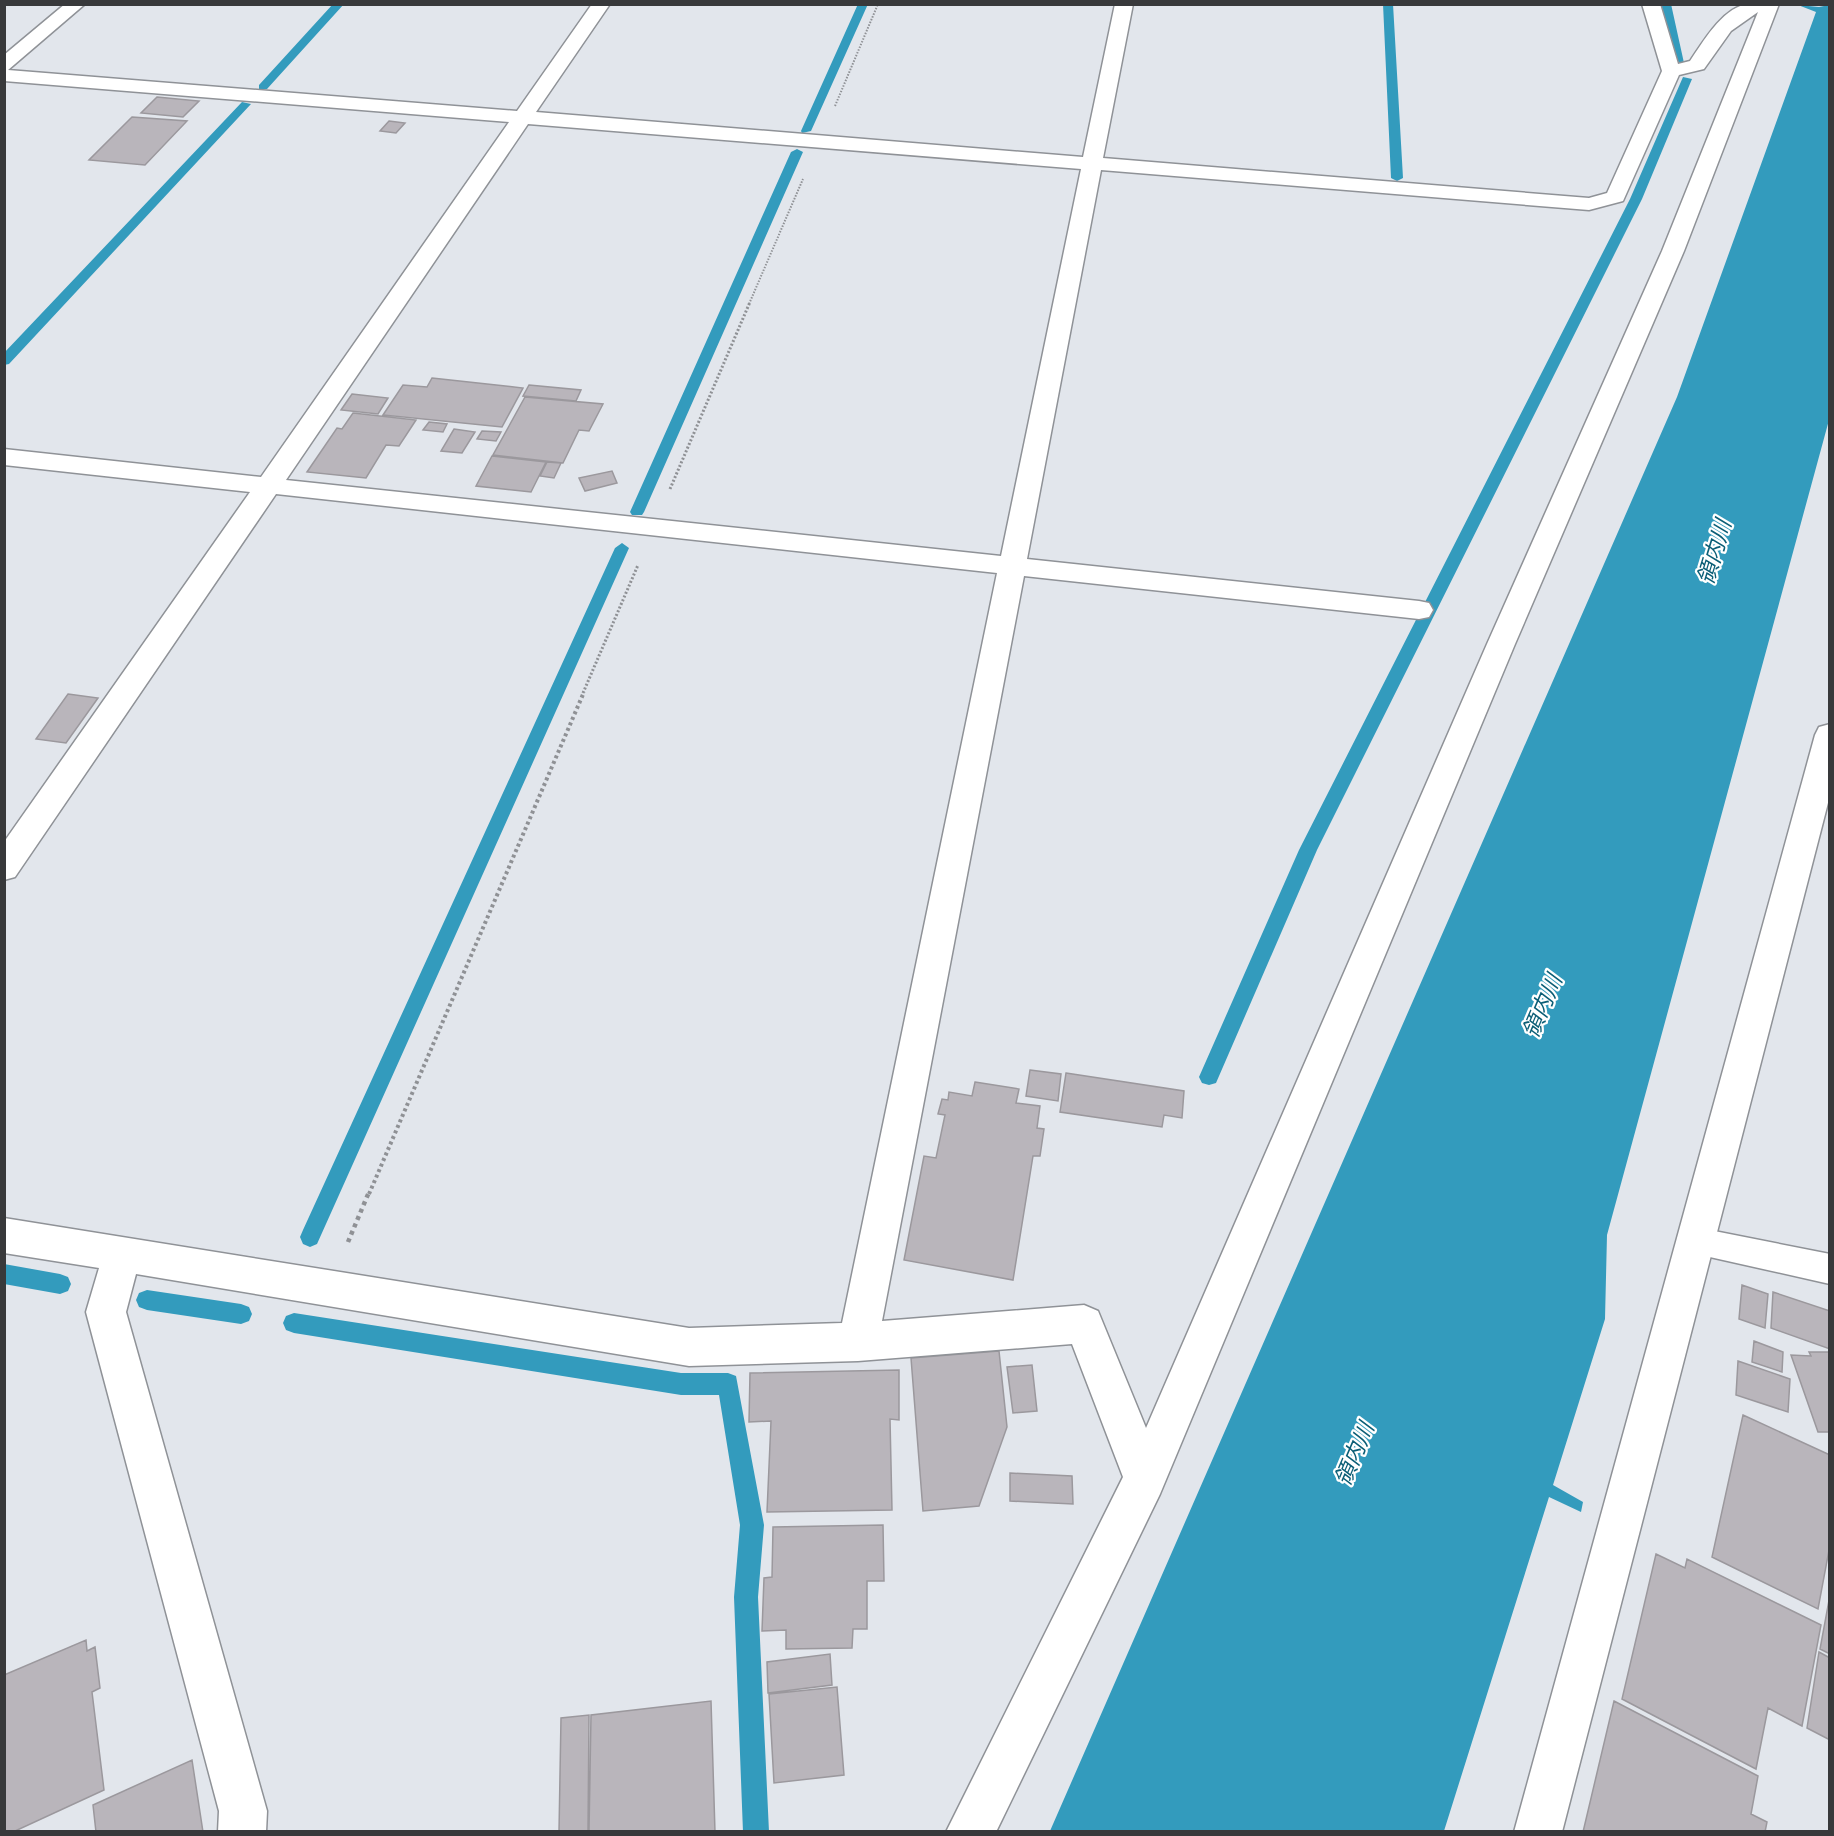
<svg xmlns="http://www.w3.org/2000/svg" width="1834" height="1836" font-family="'Golos Text','Noto Sans JP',sans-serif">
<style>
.water{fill:#339bbd}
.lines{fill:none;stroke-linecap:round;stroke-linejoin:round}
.stream{fill:#339bbd;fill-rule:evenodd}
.building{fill:#b9b5bb;stroke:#9b989d;stroke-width:1.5}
.service-casing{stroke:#8f9297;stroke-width:3}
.minor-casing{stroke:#8f9297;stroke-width:3}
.path-far3{stroke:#8f9195;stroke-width:2;stroke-dasharray:1.5 1.5;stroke-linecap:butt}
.path-far2{stroke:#8f9195;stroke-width:3;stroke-dasharray:2 2;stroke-linecap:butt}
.path-far1{stroke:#8f9195;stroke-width:4;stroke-dasharray:3 3;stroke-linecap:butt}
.path{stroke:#8f9195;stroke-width:4.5;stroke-dasharray:4 4;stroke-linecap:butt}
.service{fill:#fff;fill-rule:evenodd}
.minor{fill:#fff;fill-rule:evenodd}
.labels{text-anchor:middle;stroke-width:4.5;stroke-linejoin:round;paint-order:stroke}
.water-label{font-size:22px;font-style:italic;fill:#0b5e76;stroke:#fff}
</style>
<rect width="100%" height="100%" fill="#e2e6ec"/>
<path class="water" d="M1798 5 1819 7 1829 5V420L1607 1235 1605 1319 1553 1485 1583 1502 1581 1512 1549 1497 1444 1831H1050L1677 397 1816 12Z"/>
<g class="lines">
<path class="stream" d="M333 4H344L267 89H259V85Z
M858 4H868L811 131 802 133 801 131Z
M1383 4H1393L1403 178 1397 181 1391 178Z
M1661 4H1671L1684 63 1675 61Z
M1683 77 1692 79 1642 199 1317 850 1216 1083 1209 1085 1202 1083 1199 1077 1299 850 1630 199Z
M242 102 251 104 9 364 4 365V353Z
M797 149 803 152 644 512 642 515H632L630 512 791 152Z
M622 543 629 548 317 1244 310 1247 303 1244 300 1237 303 1230 615 548Z
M4 1264 60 1274 68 1277 71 1284 68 1291 60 1294 4 1284Z
M147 1290 241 1304 249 1307 252 1314 249 1321 241 1324 147 1310 139 1307 136 1300 139 1293Z
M294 1313 681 1373H728L736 1376 764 1525 758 1597 769 1832H743L734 1597 740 1525 719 1395H681L294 1333 286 1330 283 1323 286 1316Z"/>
</g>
<path class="building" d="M157 97 199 101 183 117 141 113Z
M132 117 187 121 145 165 89 160Z
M389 121 405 123 396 133 380 131Z
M432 378 523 388 502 427 383 415 403 385 427 387Z
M529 385 581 390 576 401 523 396Z
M352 394 388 398 378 414 341 410Z
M525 397 603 404 589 431 579 430 563 463 493 455Z
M353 413 416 420 399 446 386 445 366 478 307 472 337 428 342 429Z
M429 422 447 424 443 432 423 430Z
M454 429 475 432 462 453 441 451Z
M482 431 501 432 496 441 477 439Z
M492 456 546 462 531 492 476 486Z
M547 462 561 463 554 478 540 476Z
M612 471 617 483 585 491 579 478Z
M68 694 98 698 66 743 36 739Z
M1030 1070 1061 1074 1058 1101 1026 1096Z
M1066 1073 1184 1091 1182 1118 1164 1115 1162 1127 1060 1112Z
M975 1082 1019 1089 1016 1103 1040 1106 1037 1128 1044 1129 1040 1156H1033L1013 1280 904 1260 924 1156 936 1158 945 1115 938 1114 942 1099 948 1100 949 1092 972 1096Z
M1742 1285 1768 1294 1765 1328 1739 1319Z
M1773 1292 1830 1311V1349L1771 1328Z
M1754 1341 1783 1352 1782 1372 1752 1362Z
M999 1351 1007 1427 979 1506 923 1511 911 1358Z
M1809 1352H1830V1432H1818L1791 1355 1811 1356Z
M1738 1361 1790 1379 1788 1412 1736 1395Z
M1032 1365 1037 1411 1013 1413 1007 1367Z
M899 1370V1420L890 1419 892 1510 767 1512 771 1421 749 1422 750 1373Z
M1743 1415 1830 1455V1545L1818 1609 1712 1557Z
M1010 1473 1072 1476 1073 1504 1010 1501Z
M883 1525 884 1581H867V1629H853L852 1648 786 1649V1630L762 1631 764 1578 772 1577 773 1527Z
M1656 1554 1685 1568 1687 1559 1821 1625 1802 1726 1768 1708 1756 1769 1622 1699Z
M1830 1595V1654L1820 1649Z
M86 1640 87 1651 95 1647 100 1688 92 1692 104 1790 13 1832H4V1675Z
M1819 1652 1830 1658V1740L1807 1728Z
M830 1654 832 1685 768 1693 767 1662Z
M837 1687 844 1775 774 1783 769 1694Z
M711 1701 715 1832H589L591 1715Z
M1614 1701 1758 1776 1751 1814 1767 1822 1765 1832H1583Z
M589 1715 588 1832H559L561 1718Z
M192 1760 203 1832H96L93 1805Z"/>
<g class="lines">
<defs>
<path id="service" d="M1694 1227 1830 1254V1284L1683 1251 1678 1241 1683 1231Z"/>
<path id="minor" d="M65 4H85L8 70 517 111 592 4H610L536 112 1083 157 1115 4H1133L1103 158 1589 198 1607 193 1662 71 1642 4H1660L1678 64 1690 61C1703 42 1721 10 1746 4 1756 2 1768 4 1779 4L1684 251 1515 644 1160 1494 996 1832H946L1123 1477 1072 1344 858 1361 689 1366 136 1274 126 1312 267 1811 266 1832H218L219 1811 86 1312 99 1268 4 1253V1218L689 1328 842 1323 997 573 276 494 15 877 4 880V842L250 492 4 465V449L261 477 509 122 4 81V55ZM1758 12 1662 251 1487 644 1146 1428 1098 1311 1084 1305 882 1321 1024 576 1419 619 1429 617 1433 610 1429 603 1419 601 1027 559 1101 170 1589 210 1623 201 1679 75 1704 69 1731 31ZM528 124 1081 169 1001 556 286 480Z
M1830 724V795L1562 1832H1514L1815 735 1819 727Z"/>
</defs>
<use href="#service" class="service-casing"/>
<use href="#minor" class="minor-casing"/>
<path class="path-far3" d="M835 106 878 4
M749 304 803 179"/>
<path class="path-far2" d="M670 489 750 302
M583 693 638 565"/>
<path class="path-far1" d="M369 1194 584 692"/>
<path class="path" d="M348 1242 369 1192"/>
<use href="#service" class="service"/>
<use href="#minor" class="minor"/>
</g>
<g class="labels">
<g class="water-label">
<text transform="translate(1714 552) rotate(-73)" y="8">領内川</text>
<text transform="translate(1542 1006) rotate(-67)" y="8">領内川</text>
<text transform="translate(1354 1454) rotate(-67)" y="8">領内川</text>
</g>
</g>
<rect width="1834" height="1836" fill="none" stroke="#38393b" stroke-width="12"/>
</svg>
